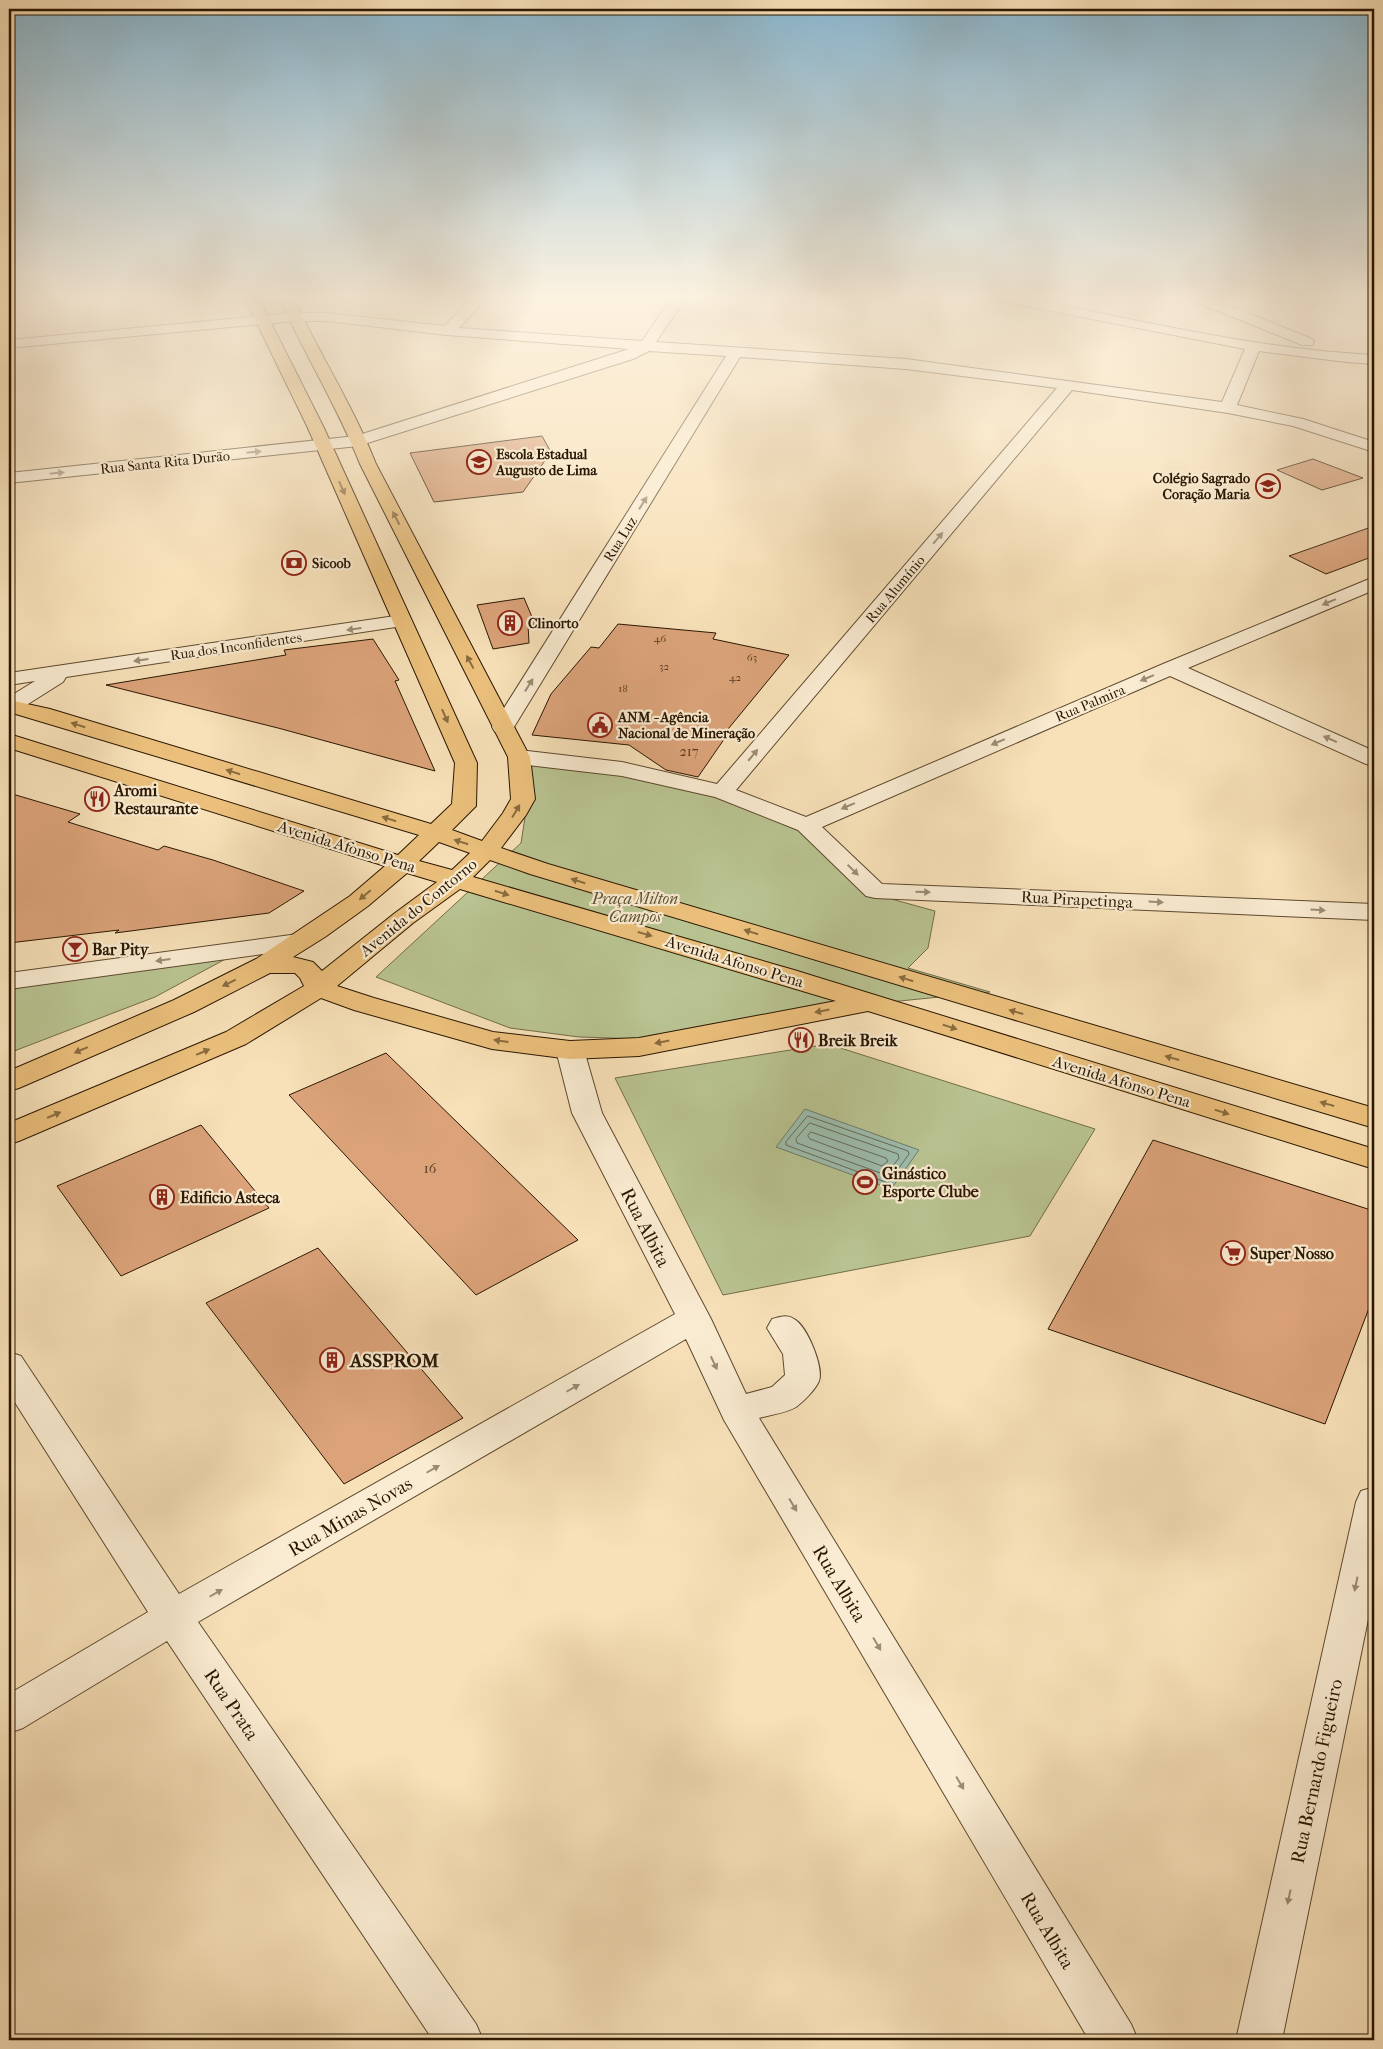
<svg xmlns="http://www.w3.org/2000/svg" width="1383" height="2049" font-family="'IM FELL French Canon',serif">
<style>
.green{fill:#b9c492;stroke:#716d49}
.water{fill:#9dbeaf;stroke:#6f7b69}
.lines{fill:none;stroke-linecap:round;stroke-linejoin:round}
.shore{stroke:#636a58;stroke-width:1}
.building{fill:#dca37a;stroke:#291600}
.minor-casing{stroke:#5d492e;stroke-width:2}
.major-casing{stroke:#291600;stroke-width:2}
.minor{fill:#faecd2;fill-rule:evenodd}
.major{fill:#ecc07c;fill-rule:evenodd}
.oneway{fill:#9c8c74}
.oneway2{fill:#8a6b3e}
.labels{text-anchor:middle;stroke-width:4.5;stroke-linejoin:round;paint-order:stroke}
.far-number-label{font-size:11px;fill:#56391e}
.far-poi-label{font-size:14px;font-weight:bold;fill:#291600;stroke:#faecd2;text-anchor:start}
.far-street-label{font-size:14px;fill:#291600;stroke:#faecd2}
.number-label{font-size:14px;fill:#56391e}
.poi-label{font-size:16px;font-weight:bold;fill:#291600;stroke:#faecd2;text-anchor:start}
.street-label{font-size:16px;fill:#291600;stroke:#faecd2}
.park-label{font-size:16px;font-style:italic;fill:#5b5333;stroke:#faecd2}
.near-street-label{font-size:19px;fill:#291600;stroke:#faecd2}
.near-poi-label{font-size:19px;font-weight:bold;fill:#291600;stroke:#faecd2;text-anchor:start}
</style>
<rect width="100%" height="100%" fill="#f8e1b9"/>
<filter id="stains"><feTurbulence type="fractalNoise" baseFrequency=".004" numOctaves="4"/><feColorMatrix values="0 0 0 0 .2 0 0 0 0 .09 0 0 0 0 .02 0 0 0 .5 -.17"/></filter>
<radialGradient id="worn" r=".72"><stop offset=".6" stop-color="#630" stop-opacity="0"/><stop offset="1" stop-color="#630" stop-opacity=".3"/></radialGradient>
<path class="green" d="M528 762 619 770 718 793 803 826 873 894 935 911 928 948 908 968 990 992 769 1014 642 1039 579 1037 510 1028 376 977 521 843 528 798Z
M233 955 155 997 9 1053V989Z
M828 1044 1095 1129 1030 1236 723 1295 615 1078Z"/>
<path class="water" d="M805 1109 919 1150 891 1189 776 1147Z"/>
<g class="lines">
<path class="shore" d="M808 1116 908 1151 909 1154 888 1183 786 1145V1142Z
M810 1123 898 1154 899 1158 886 1175 797 1143 796 1139Z
M811 1132 886 1158 888 1161 882 1166 810 1139 808 1136Z"/>
</g>
<path class="building" d="M542 436 551 452 523 492 434 502 410 453Z
M1313 459 1363 478 1322 490 1277 470Z
M1374 526V556L1326 574 1289 556Z
M524 598 535 624 528 625 529 643 493 649 477 605Z
M618 624 716 633 713 639 789 655 724 734 727 735 698 777 666 770 629 745 532 735 551 694 591 647 599 648Z
M373 639 399 680 395 681 435 771 278 728 106 685 286 655 284 650Z
M9 793 80 814 68 822 158 850 164 846 213 860 304 891 269 913 115 933 119 930 9 943Z
M386 1053 578 1240 476 1295 289 1095Z
M201 1125 269 1208 121 1276 57 1186Z
M1153 1140 1374 1211V1295L1325 1424 1048 1329Z
M318 1248 463 1418 344 1484 206 1303Z"/>
<g class="lines">
<defs>
<path id="minor" d="M475 295H490L459 328 642 341 674 295H688L656 342 906 359 1222 402 1245 349 989 299 982 295H1011C1130 318 1253 349 1374 355V364L1346 362 1259 351 1237 405 1303 419 1374 442V452L1293 426 1228 413 1072 390 736 790 806 817 1163 664 1374 577V590L1188 668 1374 751V766L1366 764 1170 676 822 827 882 884 1374 904V920L875 898 866 896 798 830 715 797 622 776 519 764 511 762 508 757 511 752 519 750 622 762 717 784 1057 388 906 369 740 357 514 727 511 732 503 734 495 732 492 727 726 356 649 351 633 359 358 446 9 483V473L356 436 629 349 447 335 327 321H294L9 348V340L294 313H327L444 326Z
M1184 295H1203L1312 339 1314 342 1312 345H1302L1186 298Z
M1334 295 1374 297V305L1336 298Z
M402 615 409 617 412 621 409 625 66 677 63 682 17 711 9 712V697L35 681 9 685V673Z
M298 934 307 936 311 942 307 948 9 989V973Z
M570 1041 580 1044 584 1050 602 1113 711 1319 746 1394 772 1387 785 1375 783 1354 767 1328 772 1319C780 1317 787 1314 794 1319 807 1326 824 1367 819 1381 815 1390 804 1401 796 1407 786 1413 770 1415 759 1418L1131 2024 1138 2040H1089L724 1420 686 1339 198 1622 476 2024 483 2040H433L167 1641 23 1728 9 1733V1694L148 1612 9 1393V1352L21 1356 179 1594 675 1314 572 1113 556 1050 560 1044Z
M1374 1487V1590L1282 2040H1236L1356 1502 1361 1491Z"/>
<path id="major" d="M243 295H257L323 426 477 763 476 806 452 830 482 841 503 813 511 799 508 757 360 464C337 405 303 352 278 295H292C318 352 353 405 376 464L530 757 535 799 526 815 501 848 548 864 1374 1108V1128L530 874 490 860 473 877 794 970 1374 1149V1169L868 1011 639 1056 570 1059 492 1049 354 1010 321 998 246 1044 19 1141 9 1144V1123L226 1032 304 986 300 978 295 973H270L194 1012 19 1088 9 1091V1071L174 1000 256 959 350 896 385 866 9 748V734L398 855 419 835 9 712V700L50 709 431 824 452 804 455 763 307 426ZM439 842 470 853 452 870 419 861ZM407 873 437 882 395 913 322 971 313 962 293 957 325 937 368 906ZM460 889 836 1001 639 1038 570 1041 493 1032 374 998 337 986 413 923Z"/>
</defs>
<use href="#minor" class="minor-casing"/>
<use href="#major" class="major-casing"/>
<use href="#minor" class="minor"/>
<use href="#major" class="major"/>
</g>
<defs><path id="oneway-solid" d="M-6-.8H1V-3.2L6.5 0L1 3.2V.8H-6Z" transform="scale(1.25)"/></defs>
<g class="oneway">
<use href="#oneway-solid" transform="translate(254 452) rotate(-6)"/>
<use href="#oneway-solid" transform="translate(57 473) rotate(-6)"/>
<use href="#oneway-solid" transform="translate(643 503) rotate(-58)"/>
<use href="#oneway-solid" transform="translate(938 538) rotate(-50)"/>
<use href="#oneway-solid" transform="translate(1329 602) rotate(157)"/>
<use href="#oneway-solid" transform="translate(354 629) rotate(172)"/>
<use href="#oneway-solid" transform="translate(141 660) rotate(172)"/>
<use href="#oneway-solid" transform="translate(1147 678) rotate(157)"/>
<use href="#oneway-solid" transform="translate(529 685) rotate(-58)"/>
<use href="#oneway-solid" transform="translate(1330 739) rotate(-156)"/>
<use href="#oneway-solid" transform="translate(998 742) rotate(157)"/>
<use href="#oneway-solid" transform="translate(753 755) rotate(-50)"/>
<use href="#oneway-solid" transform="translate(848 806) rotate(157)"/>
<use href="#oneway-solid" transform="translate(853 870) rotate(44)"/>
<use href="#oneway-solid" transform="translate(923 892) rotate(1)"/>
<use href="#oneway-solid" transform="translate(1156 902) rotate(3)"/>
<use href="#oneway-solid" transform="translate(1318 910) rotate(3)"/>
<use href="#oneway-solid" transform="translate(163 960) rotate(172)"/>
<use href="#oneway-solid" transform="translate(714 1363) rotate(65)"/>
<use href="#oneway-solid" transform="translate(573 1388) rotate(-30)"/>
<use href="#oneway-solid" transform="translate(433 1469) rotate(-30)"/>
<use href="#oneway-solid" transform="translate(793 1505) rotate(59)"/>
<use href="#oneway-solid" transform="translate(1356 1584) rotate(102)"/>
<use href="#oneway-solid" transform="translate(216 1593) rotate(-30)"/>
<use href="#oneway-solid" transform="translate(877 1644) rotate(59)"/>
<use href="#oneway-solid" transform="translate(960 1783) rotate(59)"/>
<use href="#oneway-solid" transform="translate(1289 1897) rotate(102)"/>
</g>
<g class="oneway2">
<use href="#oneway-solid" transform="translate(342 488) rotate(66)"/>
<use href="#oneway-solid" transform="translate(396 518) rotate(-117)"/>
<use href="#oneway-solid" transform="translate(470 662) rotate(-118)"/>
<use href="#oneway-solid" transform="translate(445 716) rotate(66)"/>
<use href="#oneway-solid" transform="translate(78 725) rotate(-163)"/>
<use href="#oneway-solid" transform="translate(233 772) rotate(-163)"/>
<use href="#oneway-solid" transform="translate(516 811) rotate(-59)"/>
<use href="#oneway-solid" transform="translate(389 819) rotate(-163)"/>
<use href="#oneway-solid" transform="translate(461 842) rotate(-162)"/>
<use href="#oneway-solid" transform="translate(578 881) rotate(-163)"/>
<use href="#oneway-solid" transform="translate(502 893) rotate(18)"/>
<use href="#oneway-solid" transform="translate(365 895) rotate(140)"/>
<use href="#oneway-solid" transform="translate(751 932) rotate(-163)"/>
<use href="#oneway-solid" transform="translate(645 934) rotate(16)"/>
<use href="#oneway-solid" transform="translate(906 979) rotate(-163)"/>
<use href="#oneway-solid" transform="translate(229 983) rotate(154)"/>
<use href="#oneway-solid" transform="translate(822 1011) rotate(169)"/>
<use href="#oneway-solid" transform="translate(1016 1012) rotate(-164)"/>
<use href="#oneway-solid" transform="translate(950 1027) rotate(17)"/>
<use href="#oneway-solid" transform="translate(501 1041) rotate(-172)"/>
<use href="#oneway-solid" transform="translate(662 1042) rotate(169)"/>
<use href="#oneway-solid" transform="translate(81 1050) rotate(157)"/>
<use href="#oneway-solid" transform="translate(203 1052) rotate(-23)"/>
<use href="#oneway-solid" transform="translate(1172 1058) rotate(-164)"/>
<use href="#oneway-solid" transform="translate(1327 1104) rotate(-164)"/>
<use href="#oneway-solid" transform="translate(1222 1112) rotate(17)"/>
<use href="#oneway-solid" transform="translate(54 1115) rotate(-23)"/>
</g>
<linearGradient id="sky" x2="0" y2="1"><stop stop-color="#8ab8d1"/><stop offset="0.51" stop-color="#fcf2e0"/><stop offset="1" stop-color="#fcf2e0" stop-opacity="0"/></linearGradient>
<rect width="1383" height="582" fill="url(#sky)"/>
<defs>
<symbol id="school-ring" viewBox="-11 -11 22 22"><circle r="9.5" fill="#faecd2" stroke="#8f2418" stroke-width="1.5"/><path d="M0-5L7-2L0 1L-7-2ZM-4 1L0 2.5L4 1V4Q0 6-4 4Z" fill="#8f2418"/></symbol>
<symbol id="bank-ring" viewBox="-11 -11 22 22"><circle r="9.5" fill="#faecd2" stroke="#8f2418" stroke-width="1.5"/><path d="M-6-4H6V4H-6ZM0-2.3a2.3 2.3 0 1 0 0 4.6a2.3 2.3 0 1 0 0-4.6Z" fill="#8f2418"/></symbol>
<symbol id="building-ring" viewBox="-11 -11 22 22"><circle r="9.5" fill="#faecd2" stroke="#8f2418" stroke-width="1.5"/><path d="M-4-6H4V6H1V3H-1V6H-4ZM-2.5-4.3h1.7v1.8h-1.7ZM.8-4.3h1.7v1.8H.8ZM-2.5-1h1.7V.8h-1.7ZM.8-1h1.7V.8H.8Z" fill="#8f2418"/></symbol>
<symbol id="civic-ring" viewBox="-11 -11 22 22"><circle r="9.5" fill="#faecd2" stroke="#8f2418" stroke-width="1.5"/><path d="M-.6-6.5H3V-4.5H.6V-3L4-1V1h2V6H-6V1h2V-1L-.6-3ZM-1.2 2.5V6h2.4V2.5Z" fill="#8f2418"/></symbol>
<symbol id="restaurant-ring" viewBox="-11 -11 22 22"><circle r="9.5" fill="#faecd2" stroke="#8f2418" stroke-width="1.5"/><path d="M-5-6h1v4h1v-4h1v4h1v-4h1v5L-1.5 .5V6h-2V.5L-5-1ZM5-6V6H3V1.5H1.5Q1.5-4 5-6Z" fill="#8f2418"/></symbol>
<symbol id="bar-ring" viewBox="-11 -11 22 22"><circle r="9.5" fill="#faecd2" stroke="#8f2418" stroke-width="1.5"/><path d="M-6-5H6L.8 .8V4.5H3.5V6h-7V4.5H-.8V.8Z" fill="#8f2418"/></symbol>
<symbol id="stadium-ring" viewBox="-11 -11 22 22"><circle r="9.5" fill="#faecd2" stroke="#8f2418" stroke-width="1.5"/><path d="M0-5a6.5 5 0 1 0 0 10a6.5 5 0 1 0 0-10ZM-3.5-1.8h7v3.6h-7Z" fill="#8f2418"/></symbol>
<symbol id="supermarket-ring" viewBox="-11 -11 22 22"><circle r="9.5" fill="#faecd2" stroke="#8f2418" stroke-width="1.5"/><path d="M-6-5.5h2.5l.6 2H6L4.5 2H-2.5L-4.4-4H-6ZM-1.5 3.2a1.3 1.3 0 1 0 .1 0ZM3 3.2a1.3 1.3 0 1 0 .1 0Z" fill="#8f2418"/></symbol>
</defs>
<g fill-rule="evenodd">
<use href="#school-ring" x="465" y="448" width="28" height="28"/>
<use href="#school-ring" x="1254" y="472" width="28" height="28"/>
<use href="#bank-ring" x="280" y="549" width="28" height="28"/>
<use href="#building-ring" x="496" y="609" width="28" height="28"/>
<use href="#civic-ring" x="586" y="711" width="28" height="28"/>
<use href="#restaurant-ring" x="83" y="785" width="28" height="28"/>
<use href="#bar-ring" x="61" y="935" width="28" height="28"/>
<use href="#restaurant-ring" x="787" y="1026" width="28" height="28"/>
<use href="#stadium-ring" x="851" y="1168" width="28" height="28"/>
<use href="#building-ring" x="148" y="1183" width="28" height="28"/>
<use href="#supermarket-ring" x="1219" y="1239" width="28" height="28"/>
<use href="#building-ring" x="318" y="1346" width="28" height="28"/>
</g>
<g class="labels">
<g class="far-number-label">
<text x="660" y="642">46</text>
<text x="752" y="661">63</text>
<text x="664" y="670">32</text>
<text x="735" y="681">42</text>
<text x="623" y="692">18</text>
</g>
<g class="far-poi-label">
<text x="496" y="459">Escola Estadual<tspan x="496" dy="16">Augusto de Lima</tspan></text>
<text x="1250" y="483" text-anchor="end">Colégio Sagrado<tspan x="1250" dy="16">Coração Maria</tspan></text>
<text x="312" y="568">Sicoob</text>
<text x="528" y="628">Clinorto</text>
<text x="618" y="722">ANM - Agência<tspan x="618" dy="16">Nacional de Mineração</tspan></text>
</g>
<g class="far-street-label">
<text transform="translate(165 462) rotate(-6)" y="5">Rua Santa Rita Durão</text>
<text transform="translate(620 539) rotate(-58)" y="5">Rua Luz</text>
<text transform="translate(895 589) rotate(-50)" y="5">Rua Alumínio</text>
<text transform="translate(236 646) rotate(-8)" y="5">Rua dos Inconfidentes</text>
<text transform="translate(1090 703) rotate(-23)" y="5">Rua Palmira</text>
</g>
<g class="number-label">
<text x="689" y="756">217</text>
<text x="430" y="1173">16</text>
</g>
<g class="poi-label">
<text x="114" y="796">Aromi<tspan x="114" dy="18">Restaurante</tspan></text>
<text x="92" y="955">Bar Pity</text>
<text x="818" y="1046">Breik Breik</text>
<text x="882" y="1179">Ginástico<tspan x="882" dy="18">Esporte Clube</tspan></text>
<text x="180" y="1203">Edificio Asteca</text>
<text x="1250" y="1259">Super Nosso</text>
</g>
<g class="street-label">
<text transform="translate(347 846) rotate(17)" y="6">Avenida Afonso Pena</text>
<text transform="translate(1077 899) rotate(3)" y="6">Rua Pirapetinga</text>
<text transform="translate(418 907) rotate(-39)" y="6">Avenida do Contorno</text>
<text transform="translate(735 961) rotate(17)" y="6">Avenida Afonso Pena</text>
<text transform="translate(1122 1081) rotate(17)" y="6">Avenida Afonso Pena</text>
</g>
<g class="park-label">
<text x="635" y="904">Praça Milton<tspan x="635" dy="18">Campos</tspan></text>
</g>
<g class="near-street-label">
<text transform="translate(646 1227) rotate(63)" y="7">Rua Albita</text>
<text transform="translate(350 1516) rotate(-30)" y="7">Rua Minas Novas</text>
<text transform="translate(840 1583) rotate(59)" y="7">Rua Albita</text>
<text transform="translate(232 1704) rotate(56)" y="7">Rua Prata</text>
<text transform="translate(1316 1771) rotate(-78)" y="7">Rua Bernardo Figueiro</text>
<text transform="translate(1048 1930) rotate(59)" y="7">Rua Albita</text>
</g>
<g class="near-poi-label">
<text x="350" y="1367">ASSPROM</text>
</g>
</g>
<rect width="1383" height="2049" fill="none" stroke="#f8e1b9" stroke-width="30"/>
<rect x="10" y="10" width="1363" height="2029" fill="none" stroke="#291600" stroke-width="2.5"/>
<rect x="15" y="15" width="1353" height="2019" fill="none" stroke="#291600"/>
<rect width="100%" height="100%" filter="url(#stains)"/>
<rect width="100%" height="100%" fill="url(#worn)"/>
</svg>
